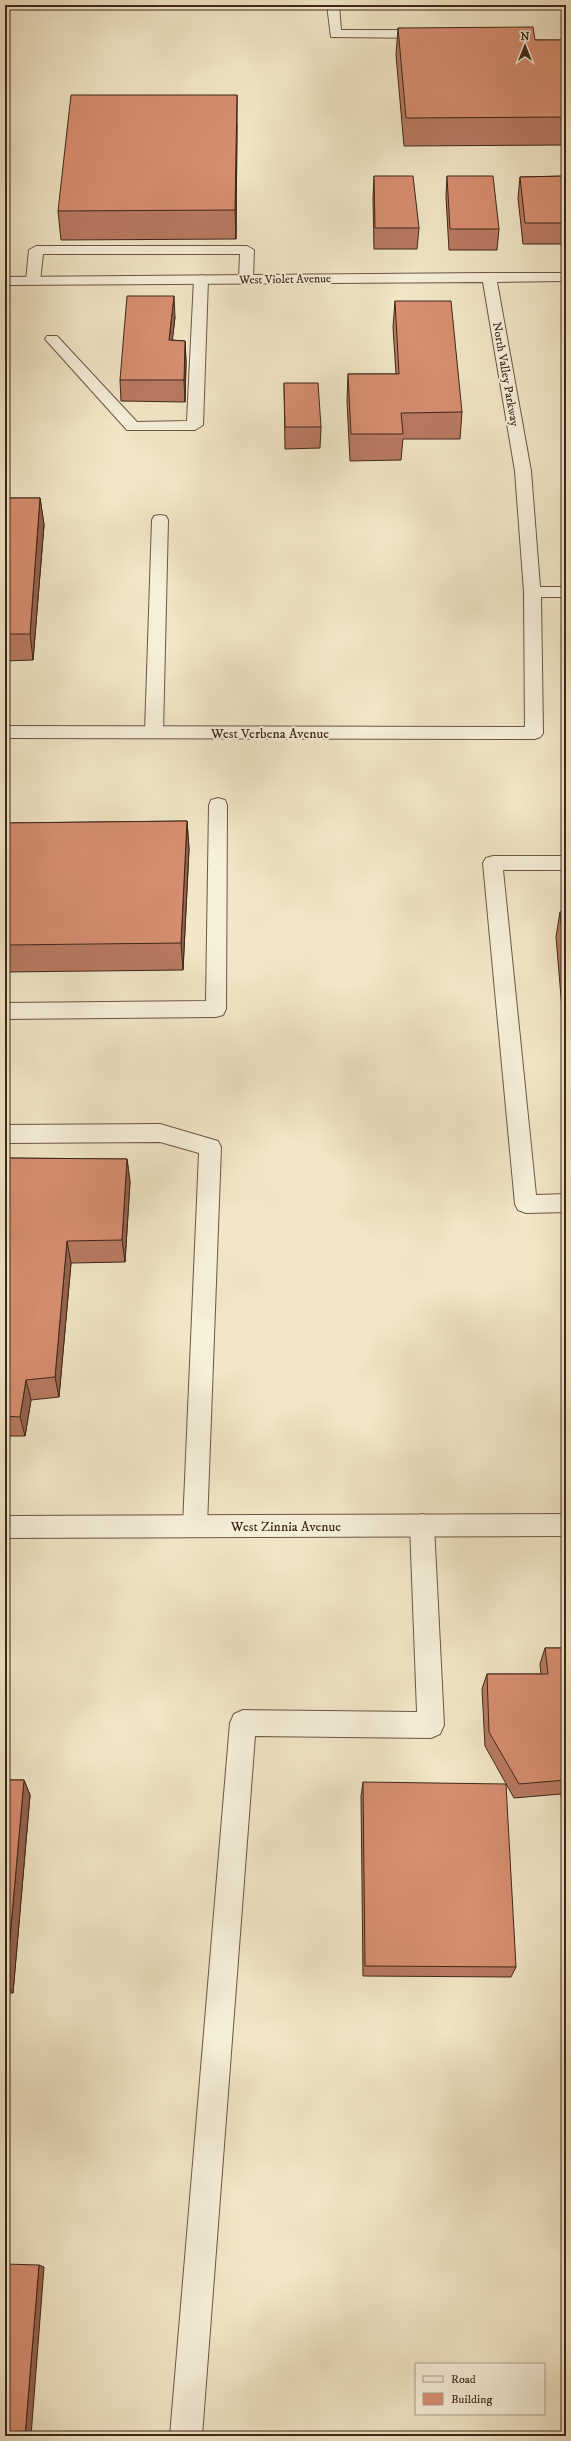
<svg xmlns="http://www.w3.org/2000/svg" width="571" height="2441" font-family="'IM FELL DW Pica',serif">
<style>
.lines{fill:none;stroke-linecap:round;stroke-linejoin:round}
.service-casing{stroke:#6b5644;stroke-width:2}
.minor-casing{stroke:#6b5644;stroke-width:2}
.service{fill:#f6efda;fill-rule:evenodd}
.minor{fill:#f6efda;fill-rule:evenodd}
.wall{fill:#b97a61;stroke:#3e2619}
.shaded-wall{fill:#96634f;stroke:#3e2619}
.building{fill:#d78e71;stroke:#3e2619}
.labels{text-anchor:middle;stroke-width:4;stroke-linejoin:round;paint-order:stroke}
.far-street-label{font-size:12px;fill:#3e2619;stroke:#f6efda}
.street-label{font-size:14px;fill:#3e2619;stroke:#f6efda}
</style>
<rect width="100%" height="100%" fill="#f1e6c6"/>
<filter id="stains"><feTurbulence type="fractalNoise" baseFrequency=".005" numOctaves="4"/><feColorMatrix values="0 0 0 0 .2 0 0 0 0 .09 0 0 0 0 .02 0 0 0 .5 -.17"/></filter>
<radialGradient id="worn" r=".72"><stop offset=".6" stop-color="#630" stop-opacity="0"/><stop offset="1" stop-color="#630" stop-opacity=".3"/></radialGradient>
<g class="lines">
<defs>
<path id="service" d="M327 5H339L341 30H427L433 34 427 38 331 37Z
M36 246H247L254 250 253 279 246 283 239 279 240 254H43L40 281 33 285 26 281 29 250Z
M201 275 208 279 203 425 195 430H127L45 339 47 336H57L137 422 187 421 194 279Z
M523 466 529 468 531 471 540 587H566V597H541L543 733 540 737 534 739 528 737 525 733 524 592 515 471 517 468Z
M160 515 166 516 168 520 163 732 160 736 154 738 148 736 145 732 152 520 154 516Z
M218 798 225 800 227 805 226 1009 223 1015 216 1017 5 1019V1003L206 1001 209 805 211 800Z
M493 856H566V870H503L536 1195 566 1194V1212L526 1213 518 1210 515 1204 483 863 486 858Z
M160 1124 218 1141 221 1147 207 1526 204 1534 195 1537 186 1534 183 1526 199 1153 160 1142 5 1143V1125Z
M422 1514 431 1517 434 1525 444 1725 440 1734 431 1738 255 1736 202 2436H170L230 1723 234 1714 243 1710 417 1712 410 1525 413 1517Z"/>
<path id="minor" d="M487 273H566V281L497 282 531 471 529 474H517L515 471 483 282 5 285V277Z
M5 726 534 727 540 729 543 733 540 737 534 739 5 738Z
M566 1514V1536L5 1538V1516Z"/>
</defs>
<use href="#service" class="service-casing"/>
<use href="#minor" class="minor-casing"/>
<use href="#service" class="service"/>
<use href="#minor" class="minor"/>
</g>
<path class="wall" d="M398 28 535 40H566V145L404 146 396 55Z
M237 123 236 239 61 240 58 211Z
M374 176 419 228 417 249H374L373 198Z
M447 176 499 229 497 250H449L446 197Z
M566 176V244H523L518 198 520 177Z
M395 301 462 412 460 439H403L401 460 350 461 347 401 348 374H396L393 327Z
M175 317 172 340 185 341 186 362 185 402 121 401 120 380Z
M284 383 321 427 320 448 285 449Z
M5 498H40L44 525 33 660 5 661Z
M187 821 189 849 183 970 5 972V823Z
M560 912H566V1057L556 937Z
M5 1158 127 1159 130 1182 125 1262 71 1263 59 1397 31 1400 25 1436H5Z
M545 1648H566V1818H564L561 1794 514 1798 485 1746 482 1689 487 1674H541L540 1664Z
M5 1780H24L30 1795 13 1993H5Z
M363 1782 516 1967 511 1977 363 1976 361 1796Z"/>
<path class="shaded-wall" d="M237 95V123L236 239 235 210Z
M174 296 175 317 170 362 169 340Z
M185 341 186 362 185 402 184 380Z
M40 498 44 525 33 660 30 634Z
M187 821 189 849 183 970 181 943Z
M127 1159 130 1182 125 1262 122 1240Z
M67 1241 71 1263 59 1397 55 1377Z
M26 1380 31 1400 25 1436 20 1417Z
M24 1780 30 1795 13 1993 6 1983Z
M39 2265 44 2267 31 2436H25Z"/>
<path class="building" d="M533 27 535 40H566V117L406 118 398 28Z
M71 95H237L235 210 58 211Z
M374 176H413L419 228H375Z
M447 176H493L499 229H450Z
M566 176V223H525L520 177Z
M127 296H174L169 340 185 341 184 380H120Z
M395 301H451L462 412 401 413 403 434H351L348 374H399Z
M284 383H318L321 427H285Z
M5 498H40L30 634H5Z
M187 821 181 943 5 945V823Z
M560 912H566V976Z
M5 1158 127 1159 122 1240 67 1241 55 1377 26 1380 20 1417 5 1416Z
M545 1648H566V1780L519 1784 489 1732 487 1674H548Z
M5 1780H24L6 1983H5Z
M363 1782 506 1784 516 1967 365 1966Z
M5 2264 39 2265 25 2436H5Z"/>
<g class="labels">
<g class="far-street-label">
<text transform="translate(285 279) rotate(-1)" y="4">West Violet Avenue</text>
<text transform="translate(506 374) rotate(80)" y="4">North Valley Parkway</text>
</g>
<g class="street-label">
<text x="270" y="738">West Verbena Avenue</text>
<text x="286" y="1531">West Zinnia Avenue</text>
</g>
</g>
<rect width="571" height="2441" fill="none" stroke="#f1e6c6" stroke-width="20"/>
<rect x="6" y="6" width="559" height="2429" fill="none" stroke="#3e2619" stroke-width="2"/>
<rect x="10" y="10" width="551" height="2421" fill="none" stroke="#3e2619"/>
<rect x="415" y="2363" width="130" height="52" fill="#f6efda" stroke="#ac9f8d"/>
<rect x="423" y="2376" width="20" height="6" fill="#f6efda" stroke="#ac9f8d"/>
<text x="451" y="2383" font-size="12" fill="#3e2619">Road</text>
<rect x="423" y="2393" width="20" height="12" fill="#d78e71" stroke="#ac9f8d"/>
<text x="451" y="2403" font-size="12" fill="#3e2619">Building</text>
<g transform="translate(525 46)" stroke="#f6efda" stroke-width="3" paint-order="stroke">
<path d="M0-3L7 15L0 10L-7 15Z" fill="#3e2619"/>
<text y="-6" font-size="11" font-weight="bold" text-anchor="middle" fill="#3e2619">N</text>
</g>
<rect width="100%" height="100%" filter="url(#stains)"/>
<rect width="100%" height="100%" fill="url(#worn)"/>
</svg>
